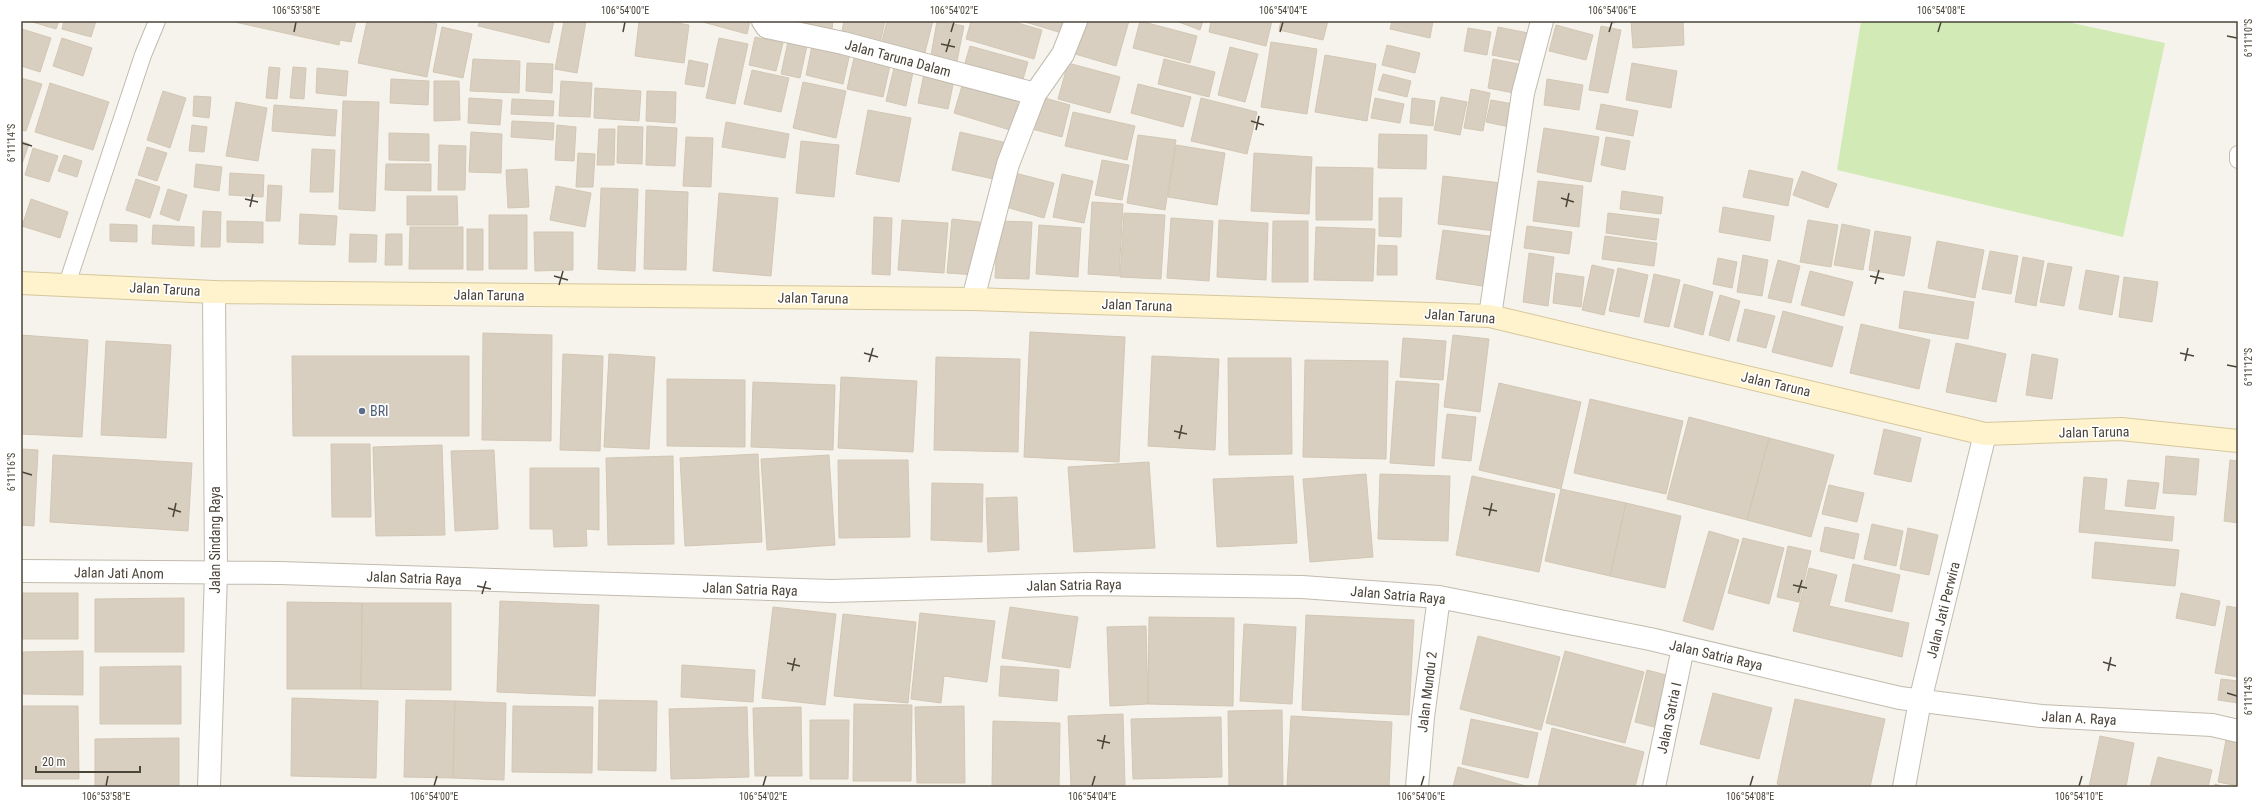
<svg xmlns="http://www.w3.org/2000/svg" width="2259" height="808" font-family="'Roboto Condensed',sans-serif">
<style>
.green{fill:#d2eab5}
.building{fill:#d8cfc1;stroke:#d3c7b4}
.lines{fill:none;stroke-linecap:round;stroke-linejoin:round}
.lane-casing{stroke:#c2bbae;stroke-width:18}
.street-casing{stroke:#c2bbae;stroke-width:24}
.secondary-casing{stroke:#d6c79b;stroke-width:24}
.lane{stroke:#fff;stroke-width:16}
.street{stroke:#fff;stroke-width:22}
.secondary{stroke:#fff3cd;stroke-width:22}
.ticks{fill:none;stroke:#4b4439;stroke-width:1.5}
.service-dot{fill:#5c6f8a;stroke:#fff;stroke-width:1.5}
.labels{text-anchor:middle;stroke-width:3.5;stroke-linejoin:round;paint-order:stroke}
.street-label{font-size:14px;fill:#4b4439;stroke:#fff}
.service-label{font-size:14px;fill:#4e5e75;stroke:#fff;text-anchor:start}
.neatline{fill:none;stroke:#4b4439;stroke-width:1.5}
.ticks-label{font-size:10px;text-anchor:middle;fill:#4b4439}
</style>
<rect width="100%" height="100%" fill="#f6f3ec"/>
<path class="green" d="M1861 21H2063L2165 43 2123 237 1837 170Z"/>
<path class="building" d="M29 21H59L56 29Z
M64 21H96L91 37 62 29Z
M230 21H356L351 42 340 40 339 45Z
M367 21H424L437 24 427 77 358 63Z
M480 21H554L549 43 478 26Z
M564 21H586L577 73 555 69Z
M639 21H665L689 25 684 63 635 56Z
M699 21H750L747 34Z
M780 21H833L832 29Z
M844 21H885L880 44 841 36Z
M887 21H933L923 60 880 50Z
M937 21 964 26 956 66 930 61Z
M971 21H1011L1042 30 1034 59 966 39Z
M1022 21H1069L1065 34Z
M1084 21H1129L1116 66 1075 54Z
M1140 21 1197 36 1190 63 1133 48Z
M1176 21H1203L1200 30Z
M1211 21H1272L1266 46 1209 32Z
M1281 21H1328L1323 40 1279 30Z
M1392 21H1433L1430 38 1390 29Z
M1591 21H1615V23Z
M1631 21H1683L1684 45 1633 48Z
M1556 25 1593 35 1586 60 1549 51Z
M1601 26 1621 30 1608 93 1589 90Z
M442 27 472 34 463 78 433 72Z
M1498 27 1533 34 1527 62 1492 55Z
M1468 28 1491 32 1487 55 1464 51Z
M22 29 51 38 40 72 21 66Z
M755 37 783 43 776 71 749 65Z
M789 37 808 41 800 78 781 74Z
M62 38 92 48 83 76 53 66Z
M719 38 748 44 735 104 706 98Z
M813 41 851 49 843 84 806 75Z
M1271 42 1317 49 1307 114 1261 107Z
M1387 45 1420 53 1415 73 1382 65Z
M970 46 1028 62 1021 86 963 70Z
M1230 47 1258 54 1245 102 1218 95Z
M855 53 891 61 883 97 847 89Z
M1325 55 1376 64 1367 121 1315 112Z
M473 59 520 61 519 93 470 91Z
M1164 59 1215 72 1209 97 1158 84Z
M1493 59 1524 65 1519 94 1488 88Z
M689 60 708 64 704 87 685 84Z
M527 63 553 64 552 93 526 91Z
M1068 63 1120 77 1110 113 1058 99Z
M1632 63 1677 71 1671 108 1626 100Z
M269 67 280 68 277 99 266 98Z
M293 67 306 68 304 99 290 98Z
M317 68 348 71 346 96 316 93Z
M894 68 913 72 906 106 886 101Z
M925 69 955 75 948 109 918 103Z
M752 70 789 78 781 112 744 104Z
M1383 74 1411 81 1407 97 1378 90Z
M21 78 42 84 26 131 21 130Z
M391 79 429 81 428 105 390 103Z
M964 79 1020 96 1010 130 954 113Z
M1547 79 1583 85 1579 110 1544 105Z
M434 81H459L460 120 434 121Z
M561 81 592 83 590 117 559 116Z
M803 82 846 91 836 138 793 128Z
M50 83 109 102 93 150 35 132Z
M1138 84 1191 97 1183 127 1131 113Z
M595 88 641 91 639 121 594 118Z
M1471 89 1490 93 1483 131 1464 128Z
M163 91 186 98 170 148 147 140Z
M647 91 676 92 675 123 646 121Z
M194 96 211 97 209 118 193 116Z
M1041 97 1070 105 1062 137 1032 129Z
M1441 97 1467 102 1460 135 1434 130Z
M469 98 502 100 500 125 468 123Z
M1201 98 1257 112 1247 154 1191 141Z
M1375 98 1404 104 1400 123 1371 118Z
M1412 98 1435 101 1433 126 1410 123Z
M512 99 554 101 553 116 511 114Z
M1491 100 1519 105 1514 128 1486 122Z
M343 101 379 102 375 211 339 209Z
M236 102 267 108 258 161 226 156Z
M1601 104 1638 111 1633 136 1596 129Z
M274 105 337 110 335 136 272 131Z
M868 110 911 118 899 182 856 174Z
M1073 112 1135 126 1127 160 1065 146Z
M512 121 554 123 553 140 511 137Z
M726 122 789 134 785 158 722 147Z
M192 125 207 127 204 152 189 151Z
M557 125 576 127 574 161 555 160Z
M618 126 643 127 642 164 617 163Z
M647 126 677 128 675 166 646 165Z
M1544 128 1599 137 1591 182 1537 172Z
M599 129H615L614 165H597Z
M471 132 502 134 501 173 469 172Z
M960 132 1007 143 998 180 952 170Z
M389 133 429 134V161L389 160Z
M1379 134 1427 135 1426 169 1378 168Z
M1138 135 1176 140 1165 210 1127 203Z
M686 137 713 138 711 187 683 186Z
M1606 137 1630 141 1625 170 1601 165Z
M21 141 29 144 21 167Z
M801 141 839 145 834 197 796 193Z
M439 145 466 146 465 190H438Z
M1176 145 1225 153 1217 205 1168 197Z
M147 147 167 153 157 181 138 175Z
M33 148 58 156 49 182 25 175Z
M312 149 335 150 333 192H310Z
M578 153 595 154 593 187H576Z
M1254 153 1312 157 1309 214 1251 211Z
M64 155 82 161 77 177 58 171Z
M1102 160 1129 165 1122 200 1095 195Z
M196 164 222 167 219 191 194 187Z
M386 164H431V191L385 190Z
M1316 167 1373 168 1372 220H1316Z
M527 169 529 207 508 208 506 170Z
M1749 170 1793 179 1788 206 1743 197Z
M1802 171 1837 184 1828 208 1793 195Z
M230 173 264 175 263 197 229 195Z
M1015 173 1054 183 1044 218 1006 207Z
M1062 174 1093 181 1084 223 1053 217Z
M1443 176 1501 183 1495 231 1438 224Z
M136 179 160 187 150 218 126 210Z
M1538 181 1583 186 1579 227 1533 221Z
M268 185 282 186 280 221H266Z
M556 186 591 193 585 227 550 220Z
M601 188 638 189 635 271 598 269Z
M168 189 187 195 179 221 160 214Z
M646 190 688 192 686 270 644 269Z
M1622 191 1663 197 1661 214 1620 209Z
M719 193 778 198 771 276 713 271Z
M407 196H457L458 225H407Z
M1379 198H1402L1401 237 1379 236Z
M31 199 68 212 60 238 22 226Z
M1092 202 1123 204 1119 276 1088 274Z
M1723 207 1774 216 1770 241 1719 232Z
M203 211 221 212 220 247H201Z
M1124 213 1165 215 1161 279 1120 277Z
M1608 213 1659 219 1656 240 1606 233Z
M300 214 337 216 335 245 299 244Z
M489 215H527V269H489Z
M874 217 892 218 890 275 872 274Z
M1171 218 1213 221 1209 281 1167 278Z
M952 219 980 222 976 275 947 273Z
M902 220 948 223 944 273 898 270Z
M1219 220 1268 223 1266 280 1217 277Z
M1808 220 1838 225 1831 267 1800 262Z
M227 221 263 222V243L227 242Z
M998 221 1032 222 1029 279 995 278Z
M1273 221H1308V282H1272Z
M110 224 137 225V242L110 241Z
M1842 224 1870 230 1863 270 1834 265Z
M153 225 194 227V246L152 244Z
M1039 225 1081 228 1078 277 1036 274Z
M1527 226 1572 232 1569 254 1524 248Z
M410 227H463V269H409Z
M1316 227 1375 229 1373 281 1314 280Z
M467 229H483V270H467Z
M1443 230 1496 237 1489 287 1436 279Z
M1875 231 1911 237 1904 276 1869 270Z
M534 232H573V270L535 271Z
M350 234 377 235 376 262H349Z
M386 234H402V265H385Z
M1605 236 1657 243 1654 266 1602 259Z
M1937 241 1984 250 1975 298 1928 288Z
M1378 245 1397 246V275H1377Z
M1990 251 2018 256 2011 294 1982 289Z
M1529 253 1554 257 1548 306 1523 302Z
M1743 255 1768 260 1762 296 1737 292Z
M2023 257 2044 261 2036 306 2015 302Z
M1718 258 1737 262 1732 288 1713 284Z
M1778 260 1800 266 1791 303 1768 298Z
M2048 263 2072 267 2064 306 2040 302Z
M1592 265 1614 270 1604 315 1582 310Z
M1618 268 1648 275 1639 317 1609 311Z
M2086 270 2119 276 2112 315 2079 309Z
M1810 271 1853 282 1844 316 1801 305Z
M1556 273 1584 277 1581 307 1553 303Z
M1654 274 1680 280 1669 327 1644 322Z
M2124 277 2158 282 2152 322 2119 317Z
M1684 284 1713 292 1703 335 1674 327Z
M1904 291 1974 302 1968 339 1899 328Z
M1720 295 1740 301 1729 341 1709 335Z
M1745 309 1775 316 1766 348 1737 341Z
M1783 311 1843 327 1832 367 1772 352Z
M1861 324 1930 340 1919 389 1850 373Z
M1030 332 1125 337 1119 462 1024 457Z
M483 333 552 335 551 441 482 440Z
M21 335 88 340 82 437 21 434Z
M1453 335 1489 339 1480 412 1444 407Z
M1403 338 1446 341 1443 380 1400 377Z
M106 341 171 345 166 438 101 435Z
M1956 343 2006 354 1996 402 1946 392Z
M563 354 603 356 600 451 560 450Z
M609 354 655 357 649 449 604 447Z
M2032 354 2058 359 2052 399 2026 395Z
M292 356H469V436H293Z
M1152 356 1219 359 1215 450 1148 446Z
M936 357 1020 359 1018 452 934 450Z
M1228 358H1291L1292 454 1229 455Z
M1305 360 1388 361 1386 459 1303 457Z
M841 377 917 381 913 452 838 448Z
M667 379 745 380V447L667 446Z
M1396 381 1439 384 1434 466 1390 463Z
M753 382 835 385 833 450 751 447Z
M1499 383 1581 402 1561 489 1479 470Z
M1590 399 1683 421 1666 494 1574 473Z
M1447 414 1476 417 1471 461 1442 458Z
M1689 417 1769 438 1747 520 1667 499Z
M1884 429 1921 438 1911 482 1874 474Z
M1769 438 1834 455 1811 537 1747 520Z
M331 444H370L371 517H332Z
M442 445 445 535 376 536 373 447Z
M21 449 38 450 34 526 21 525Z
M494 450 498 529 455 531 451 451Z
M758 454 762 542 685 546 680 458Z
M53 455 192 463 188 531 50 522Z
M829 455 835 545 767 550 761 459Z
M673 456 674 544 608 545 606 458Z
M2166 456 2199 459 2196 495 2163 493Z
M838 460H908L910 537 839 538Z
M2230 460 2238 461V523L2224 521Z
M1149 462 1155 548 1074 552 1068 467Z
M530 468H599V530L586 529 587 546 554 547 553 529H530Z
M1366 474 1373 557 1310 562 1303 479Z
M1380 474 1450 476 1448 541 1378 539Z
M1293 476 1297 543 1217 547 1213 479Z
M1472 476 1555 494 1539 572 1456 555Z
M2084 477 2107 479 2104 510 2174 517 2172 541 2079 532Z
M2128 480 2159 483 2155 509 2125 506Z
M932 483 983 484 982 542 931 540Z
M1829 485 1864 493 1857 522 1822 514Z
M1561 489 1626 503 1610 576 1545 561Z
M1017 497 1019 550 988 552 986 498Z
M1626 503 1681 516 1665 588 1610 576Z
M1872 524 1903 531 1896 566 1864 559Z
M1825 527 1859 534 1854 559 1820 551Z
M1908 528 1938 535 1929 575 1900 569Z
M1709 531 1739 540 1713 630 1683 621Z
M1743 538 1784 548 1769 604 1728 593Z
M2095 542 2179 550 2175 586 2092 578Z
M1788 546 1811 551 1799 602 1777 597Z
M1853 564 1900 575 1892 612 1845 601Z
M1809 568 1837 575 1829 606 1909 623 1902 657 1793 631Z
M22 593H78V639H22Z
M2181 593 2220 601 2215 626 2176 618Z
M184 598V652H95V599Z
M500 601 599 605 595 696 497 692Z
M287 602 362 603 361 689H287Z
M362 603H451V690L361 689Z
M2227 606 2238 608V677L2215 673Z
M773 607 836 614 825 705 762 698Z
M1010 607 1078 617 1070 668 1002 658Z
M920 613 995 621 987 682 944 676 941 703 911 699Z
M843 614 916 622 908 703 834 696Z
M1306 615 1414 620 1409 715 1302 710Z
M1149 617 1234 618 1233 706 1148 704Z
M1244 624 1296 627 1292 704 1240 701Z
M1146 626 1148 704 1110 706 1107 627Z
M1478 636 1560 657 1541 730 1460 709Z
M83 651V695L23 694V652Z
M1565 651 1644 672 1625 743 1546 723Z
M682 665 755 670 753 702 681 697Z
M181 666V724H100V667Z
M1001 666 1059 670 1057 701 999 696Z
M1647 670 1666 675 1654 727 1635 722Z
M2221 679 2238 681V703L2218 700Z
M1713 693 1772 708 1759 759 1700 744Z
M292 698 378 701 376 778 291 776Z
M1795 699 1885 719 1870 787H1789L1777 784Z
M406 700 455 701 453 778 404 777Z
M599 700 657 701 656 771 598 770Z
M455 701 506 703 504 780 453 778Z
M854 704 912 705 911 781H853Z
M21 706H78L79 779H21Z
M513 706 593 707 592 773 512 772Z
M964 706 965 783H917L915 707Z
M747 707 749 777 671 779 669 709Z
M801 707 802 776H755L753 708Z
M1282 710 1283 787H1229L1228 711Z
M1123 714 1125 785 1071 787 1068 716Z
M1291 716 1392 722 1389 787 1287 785Z
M1221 717 1222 777 1133 779 1131 719Z
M1471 719 1538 733 1528 778 1462 764Z
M810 720H849L848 779H810Z
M993 721 1060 723 1059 787H992Z
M1552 728 1644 752 1635 787H1538Z
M2100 736 2134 743 2126 787H2089Z
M179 738V787H95V739Z
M2226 740 2238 742V786L2218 782Z
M2158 757 2212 770 2208 787H2150Z
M1458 767 1529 787H1453Z
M2215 784 2225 787H2214Z"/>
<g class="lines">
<defs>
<path id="lane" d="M2238 154V160
M67 284 143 55 157 21"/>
<path id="street" d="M763 21 767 27 843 43 1035 94
M973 299 1008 164 1035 94 1063 54 1076 21
M1490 316 1523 93 1542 21
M21 571 280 573 831 591 1087 584 1302 587 1439 597 1650 639 1900 698 2041 716 2212 725 2238 731
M209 787 216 573 214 292
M1417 787 1423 717 1439 597
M1654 787 1683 648
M1904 787 1920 701 1985 434"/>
<path id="secondary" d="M21 283 214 292 973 299 1490 316 1985 434 2121 429 2238 441"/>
</defs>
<use href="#lane" class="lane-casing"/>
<use href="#street" class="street-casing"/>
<use href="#secondary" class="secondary-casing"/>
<use href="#lane" class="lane"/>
<use href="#street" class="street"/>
<use href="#secondary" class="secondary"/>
</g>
<path class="ticks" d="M294 32 296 22M623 32 625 22M951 32 954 22M1280 32 1283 22M1609 32 1612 22M1938 32 1941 22M2227 36 2237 38M941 44 955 47M946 52 950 39M1251 121 1264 125M1256 130 1259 116M22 143 32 146M1561 198 1574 202M245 199 258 202M250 207 253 194M1566 207 1569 193M554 276 568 280M1870 276 1884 279M1875 284 1879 270M559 285 563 271M864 353 878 357M2180 353 2194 356M2185 361 2188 348M869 362 873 348M2227 365 2237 367M1174 431 1187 434M1179 439 1182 425M22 472 32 475M168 508 181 512M1483 508 1497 511M1489 516 1492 503M173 517 176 503M1793 585 1807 588M477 586 491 589M1798 593 1802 580M482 594 486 581M2103 662 2116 666M787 663 800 666M792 671 795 658M2108 671 2111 657M2227 693 2237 696M1097 740 1110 743M1102 749 1105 735M106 786 108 776M434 786 437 776M763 786 766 776M1092 786 1095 776M1421 786 1424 776M1750 786 1753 776M2079 786 2082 776"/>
<circle class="service-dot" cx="362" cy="411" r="4"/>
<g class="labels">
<g class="street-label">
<text transform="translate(898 58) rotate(15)" y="5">Jalan Taruna Dalam</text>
<text transform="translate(165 289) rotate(3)" y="5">Jalan Taruna</text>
<text transform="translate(489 295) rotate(1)" y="5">Jalan Taruna</text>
<text transform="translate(813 298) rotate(1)" y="5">Jalan Taruna</text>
<text transform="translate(1137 305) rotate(2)" y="5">Jalan Taruna</text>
<text transform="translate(1460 316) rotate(4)" y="5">Jalan Taruna</text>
<text transform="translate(1776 384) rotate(13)" y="5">Jalan Taruna</text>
<text transform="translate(2094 432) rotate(-1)" y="5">Jalan Taruna</text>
<text transform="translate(215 540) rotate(-90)" y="5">Jalan Sindang Raya</text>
<text transform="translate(119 573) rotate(1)" y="5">Jalan Jati Anom</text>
<text transform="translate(414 578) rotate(2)" y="5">Jalan Satria Raya</text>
<text transform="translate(1074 585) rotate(-1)" y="5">Jalan Satria Raya</text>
<text transform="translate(750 589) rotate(2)" y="5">Jalan Satria Raya</text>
<text transform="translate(1398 595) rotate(5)" y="5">Jalan Satria Raya</text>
<text transform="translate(1943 610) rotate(-76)" y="5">Jalan Jati Perwira</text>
<text transform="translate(1716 655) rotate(13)" y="5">Jalan Satria Raya</text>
<text transform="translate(1427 692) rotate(-83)" y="5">Jalan Mundu 2</text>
<text transform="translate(1669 718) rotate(-78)" y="5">Jalan Satria I</text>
<text transform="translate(2079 718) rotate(3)" y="5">Jalan A. Raya</text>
</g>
<g class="service-label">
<text x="370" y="416">BRI</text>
</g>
</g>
<rect width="2259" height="808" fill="none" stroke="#ffffff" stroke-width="44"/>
<path d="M36 766v6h104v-6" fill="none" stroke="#4b4439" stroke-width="2"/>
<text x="42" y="766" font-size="12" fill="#4b4439" stroke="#ffffff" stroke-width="3" paint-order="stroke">20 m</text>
<rect x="22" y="22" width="2215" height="764" class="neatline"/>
<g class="ticks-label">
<text x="296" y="14">106°53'58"E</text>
<text x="625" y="14">106°54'00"E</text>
<text x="954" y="14">106°54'02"E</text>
<text x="1283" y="14">106°54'04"E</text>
<text x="1612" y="14">106°54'06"E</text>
<text x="1941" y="14">106°54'08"E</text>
<text transform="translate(2248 38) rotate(-90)" y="4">6°11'10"S</text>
<text transform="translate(11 143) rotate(-90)" y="4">6°11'14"S</text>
<text transform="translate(2248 367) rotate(-90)" y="4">6°11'12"S</text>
<text transform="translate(11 472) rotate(-90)" y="4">6°11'16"S</text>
<text transform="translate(2248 696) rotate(-90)" y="4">6°11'14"S</text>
<text x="106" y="800">106°53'58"E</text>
<text x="434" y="800">106°54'00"E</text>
<text x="763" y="800">106°54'02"E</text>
<text x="1092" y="800">106°54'04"E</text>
<text x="1421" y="800">106°54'06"E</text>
<text x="1750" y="800">106°54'08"E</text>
<text x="2079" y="800">106°54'10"E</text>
</g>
</svg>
